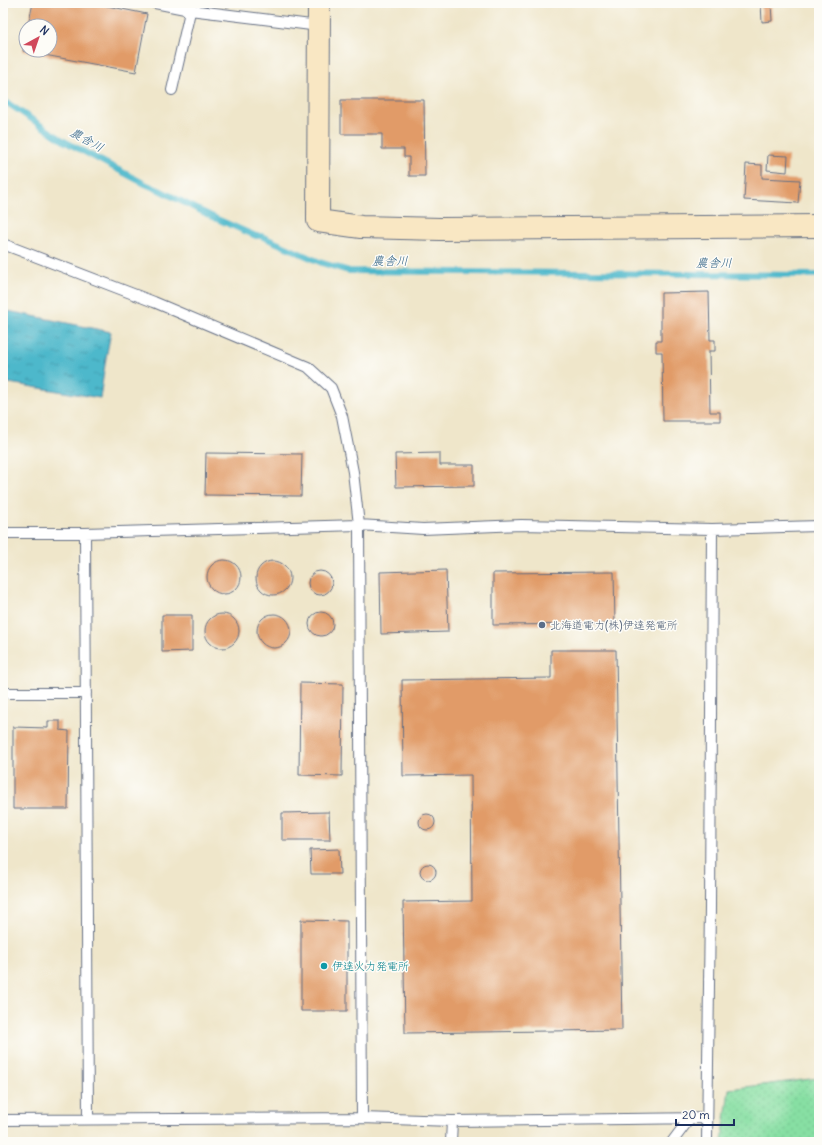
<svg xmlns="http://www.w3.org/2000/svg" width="822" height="1145" font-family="Delius,'Klee One',sans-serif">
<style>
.park{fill:url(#park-dots);stroke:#518780}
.water{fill:url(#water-ripples);stroke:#347494}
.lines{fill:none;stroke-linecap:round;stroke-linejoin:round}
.stream{stroke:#4db8cb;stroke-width:6}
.building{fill:#e19b67}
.lane-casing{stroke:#656f84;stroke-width:12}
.secondary-casing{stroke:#656f84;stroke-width:24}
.lane{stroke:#fff;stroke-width:10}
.secondary{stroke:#f9e7c3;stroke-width:22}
.service-dot{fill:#5c6f8a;stroke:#fdfcf7;stroke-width:1.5}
.culture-dot{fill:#0f9aa8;stroke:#fdfcf7;stroke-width:1.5}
.labels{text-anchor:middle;stroke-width:3;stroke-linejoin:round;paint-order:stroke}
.service-label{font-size:11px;fill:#4e5e75;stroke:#fdfcf7;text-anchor:start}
.culture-label{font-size:11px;fill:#0d838f;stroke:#fdfcf7;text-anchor:start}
.water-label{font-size:12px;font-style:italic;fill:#2c5f84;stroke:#fdfcf7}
</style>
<defs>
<pattern id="park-dots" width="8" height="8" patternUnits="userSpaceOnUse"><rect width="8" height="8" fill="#87dfa3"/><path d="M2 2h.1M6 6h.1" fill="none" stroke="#74c08f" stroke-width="1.8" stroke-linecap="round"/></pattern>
<pattern id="water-ripples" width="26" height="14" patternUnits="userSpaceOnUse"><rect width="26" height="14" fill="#4db8cb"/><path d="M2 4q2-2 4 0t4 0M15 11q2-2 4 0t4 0" fill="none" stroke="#3f96a8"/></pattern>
</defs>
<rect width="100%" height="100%" fill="#fdfcf7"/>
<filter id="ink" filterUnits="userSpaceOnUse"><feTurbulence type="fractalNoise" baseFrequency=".025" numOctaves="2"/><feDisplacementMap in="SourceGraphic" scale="8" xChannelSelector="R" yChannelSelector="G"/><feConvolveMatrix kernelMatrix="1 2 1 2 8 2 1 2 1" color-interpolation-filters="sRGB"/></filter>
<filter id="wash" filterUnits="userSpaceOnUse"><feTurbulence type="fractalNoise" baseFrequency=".012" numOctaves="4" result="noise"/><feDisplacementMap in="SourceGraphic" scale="16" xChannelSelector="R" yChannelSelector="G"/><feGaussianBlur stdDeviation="0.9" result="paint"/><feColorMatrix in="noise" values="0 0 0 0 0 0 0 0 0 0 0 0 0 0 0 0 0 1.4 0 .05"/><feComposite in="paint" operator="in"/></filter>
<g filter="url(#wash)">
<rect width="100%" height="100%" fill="#efe6ca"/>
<path class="park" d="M819 1078V1142H722L729 1089Z"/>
<path class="water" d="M3 310 111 332 106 358 100 398 3 382Z"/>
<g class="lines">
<path class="stream" d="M3 100 64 141 145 184 159 190 217 219 256 236H261L322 263 349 271 819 275"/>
</g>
<g id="blocks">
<path class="building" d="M33 3H92L147 14 136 72 23 51 25 41 26 50H50V26H28Z
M761 3H771L772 21 762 22Z
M341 100H424L425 176H409V157H404V149H382V134H341Z
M768 155 788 156 787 172 767 170Z
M746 164 762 165V178L800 180 798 203 744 200Z
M709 292 710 340H715V351H709L710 412H720V421H663L662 352H656V341H661V293Z
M206 453 302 454 301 496 205 495Z
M440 453V465H474V486L396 487 395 454Z
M207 577a17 17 0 1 1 34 0a17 17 0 1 1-34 0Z
M256 578a17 17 0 1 1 34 0a17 17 0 1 1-34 0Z
M446 570 448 632 381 634 380 572Z
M308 583a12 12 0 1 1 24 0a12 12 0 1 1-24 0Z
M614 572 615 624 493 625V573Z
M309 624a12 12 0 1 1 24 0a12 12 0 1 1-24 0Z
M257 631a17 17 0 1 1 34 0a17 17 0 1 1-34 0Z
M205 631a17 17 0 1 1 34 0a17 17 0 1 1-34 0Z
M162 615H192V651L162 652Z
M551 650H616L622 1030 405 1033 403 902 472 901 471 775 403 776 402 680 551 678Z
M300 683 343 684 342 776 299 775Z
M48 721H60V730L69 731 68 809H13V727L48 728Z
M329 812 330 840H282V813Z
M419 822a8 8 0 1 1 16 0a8 8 0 1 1-16 0Z
M339 849 340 874H311L310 850Z
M420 872a8 8 0 1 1 16 0a8 8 0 1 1-16 0Z
M301 920 347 921V1011H301Z"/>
</g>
</g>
<g filter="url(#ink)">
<use href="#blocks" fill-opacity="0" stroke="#656f84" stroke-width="1"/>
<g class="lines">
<defs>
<path id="lane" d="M155 3 190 10 319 26
M172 90 192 3
M3 244 154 302 308 367 331 388 342 416 353 472 359 525 362 1118
M3 533H85L359 525 423 529 521 525 712 529 819 526
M85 533 88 1119
M3 693H86
M3 1120 362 1118 452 1121 707 1118
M451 1142 452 1121
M672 1142 690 1118
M707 1142 710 907 712 529"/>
<path id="secondary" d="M319 3 318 221 361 227 440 229 819 226"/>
</defs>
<use href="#lane" class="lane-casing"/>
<use href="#secondary" class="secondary-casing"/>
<use href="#lane" class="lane"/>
<use href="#secondary" class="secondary"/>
</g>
</g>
<circle class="service-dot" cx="542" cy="625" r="4"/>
<circle class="culture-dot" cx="324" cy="966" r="4"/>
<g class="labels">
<g class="service-label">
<text x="550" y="629">北海道電力(株)伊達発電所</text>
</g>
<g class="culture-label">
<text x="332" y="970">伊達火力発電所</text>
</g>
<g class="water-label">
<text transform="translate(87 140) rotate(29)" y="4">農舎川</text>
<text x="390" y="265">農舎川</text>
<text x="714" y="267">農舎川</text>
</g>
</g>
<rect width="822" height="1145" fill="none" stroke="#fdfcf7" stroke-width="16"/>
<g transform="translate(38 38) rotate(40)"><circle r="19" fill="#fdfcf7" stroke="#a3aaba"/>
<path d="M0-3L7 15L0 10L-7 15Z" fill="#d1495b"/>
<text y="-6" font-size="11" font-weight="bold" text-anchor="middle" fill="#1b2f5e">N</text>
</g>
<path d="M676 1119v6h58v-6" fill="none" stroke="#1b2f5e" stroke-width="2"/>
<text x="682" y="1119" font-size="12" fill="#1b2f5e" stroke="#fdfcf7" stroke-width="3" paint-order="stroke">20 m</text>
</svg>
